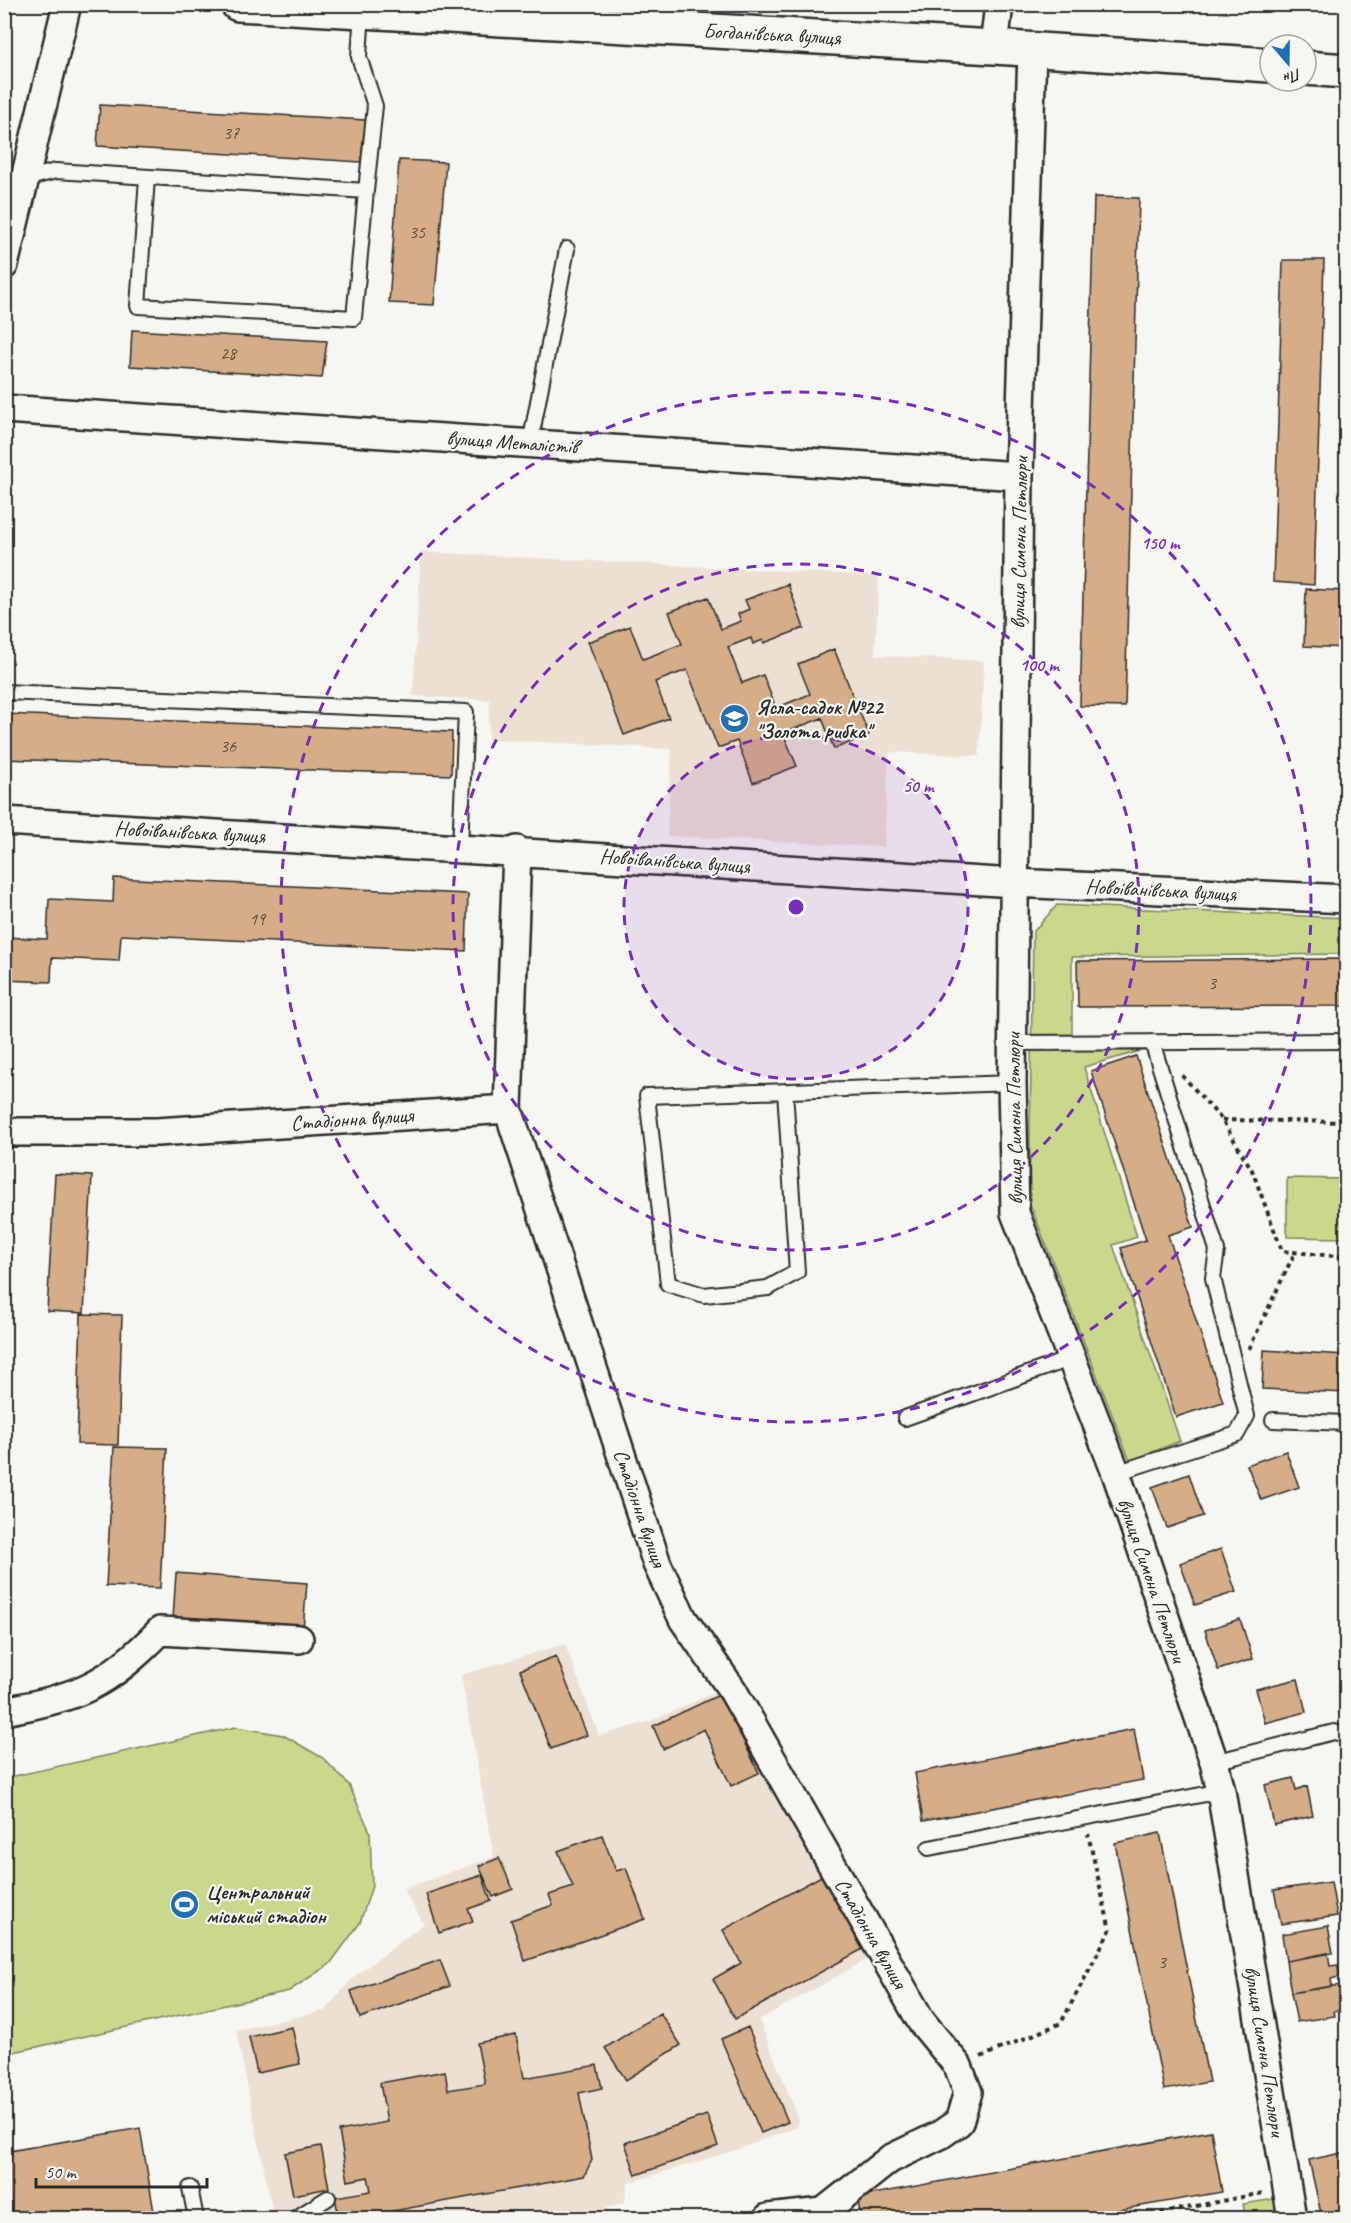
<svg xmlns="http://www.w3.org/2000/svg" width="1351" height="2223" font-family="Caveat,sans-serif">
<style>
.built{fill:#ece0d2}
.green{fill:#cad88c;stroke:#7a825c;stroke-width:1.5}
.building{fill:#d5ad86;stroke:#2b2b2b;stroke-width:1.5}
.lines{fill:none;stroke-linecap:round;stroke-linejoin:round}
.lane-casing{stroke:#2b2b2b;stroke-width:18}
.street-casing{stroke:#2b2b2b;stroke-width:32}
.secondary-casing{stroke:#2b2b2b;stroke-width:38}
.path{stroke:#2b2b2b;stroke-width:4;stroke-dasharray:4.5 4.5;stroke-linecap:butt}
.lane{stroke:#f6f6f2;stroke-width:14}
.street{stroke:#f6f6f2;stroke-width:27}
.secondary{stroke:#f6f6f2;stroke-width:33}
.ring{fill:none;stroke:#7b2cbf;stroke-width:3;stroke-dasharray:10 8}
.labels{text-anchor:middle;stroke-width:4.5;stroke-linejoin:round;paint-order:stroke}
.number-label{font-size:18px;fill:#564c42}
.street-label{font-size:21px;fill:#2b2b2b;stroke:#f6f6f2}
.poi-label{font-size:21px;font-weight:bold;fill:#2b2b2b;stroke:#f6f6f2;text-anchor:start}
.centre{fill:#7b2cbf;stroke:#f6f6f2;stroke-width:3}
.ring-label{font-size:18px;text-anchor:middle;font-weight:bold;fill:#7b2cbf;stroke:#f6f6f2;stroke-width:4.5;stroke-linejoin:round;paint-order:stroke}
</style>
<rect width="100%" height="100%" fill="#f6f6f2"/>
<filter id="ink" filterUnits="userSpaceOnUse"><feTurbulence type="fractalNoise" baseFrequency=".0167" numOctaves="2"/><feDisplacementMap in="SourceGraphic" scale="12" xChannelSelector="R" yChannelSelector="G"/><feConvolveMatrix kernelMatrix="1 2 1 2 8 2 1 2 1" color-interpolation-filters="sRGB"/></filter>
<g filter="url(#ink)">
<path class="built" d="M421 552 879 576 875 655 984 661 979 756 889 752 884 847 667 836 672 749 488 739 490 700 413 696Z
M565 1644 599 1736 651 1721 723 1689 875 1955 759 2020 799 2120 797 2127 736 2150 628 2183 624 2202 579 2218H274L236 2030 324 2011 354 1977 424 1924 403 1889 494 1857 461 1675Z"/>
<path class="green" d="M1057 905 1346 918V954L1072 957V1049L1144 1050 1084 1067 1137 1237 1113 1245 1180 1441 1130 1461 1029 1201 1033 932Z
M1287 1178 1346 1179V1238L1287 1237Z
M236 1727 283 1735 323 1758 349 1785 370 1832 372 1886 360 1923 330 1964 289 1991 5 2054V1778Z
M1274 2199 1278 2218H1246L1243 2204Z"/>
<path class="building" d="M100 105 366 120 361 162 97 146Z
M399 160 446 162 434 305 389 303Z
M1094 197 1139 198 1125 707 1080 706Z
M1283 260H1324L1314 585 1273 582Z
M132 330 327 341 322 378 130 366Z
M788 584 804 628 764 643 763 640 753 644 751 638 728 647 742 683 763 675 776 708 810 694 798 664 834 649 869 735 834 749 822 718 783 733 797 766 753 783 737 741 718 748 687 670 655 682 669 718 624 735 588 642 630 626 643 659 682 644 669 612 708 597 721 629 741 621 738 614 749 609 745 600Z
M1306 589 1346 591V648L1304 646Z
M4 714 452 732 451 775 4 759Z
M114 878 468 894 466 951 121 935 119 961 52 958 51 982 4 980V937L47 939 49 899 113 902Z
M1346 959V1006L1078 1007 1077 961Z
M1136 1056 1193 1227 1168 1235 1223 1402 1176 1417 1121 1248 1146 1240 1091 1071Z
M55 1174 92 1176 84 1313 47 1311Z
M81 1314 122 1315 118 1445 77 1444Z
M1264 1350 1346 1355V1393L1262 1389Z
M114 1447 167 1448 160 1588 106 1586Z
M1286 1451 1299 1487 1261 1500 1247 1465Z
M1189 1474 1203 1516 1167 1528 1152 1487Z
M1221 1549 1236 1592 1195 1605 1180 1563Z
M176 1573 307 1583 303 1629 173 1619Z
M1240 1619 1253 1659 1218 1670 1205 1630Z
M556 1656 587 1735 551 1749 520 1670Z
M1298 1679 1306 1712 1265 1723 1256 1689Z
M721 1694 759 1773 731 1786 704 1729 663 1749 653 1726Z
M1134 1729 1143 1780 923 1821 915 1773Z
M1293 1778 1296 1790 1307 1786 1313 1816 1274 1825 1265 1785Z
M1160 1833 1209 2082 1164 2090 1115 1843Z
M602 1835 616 1871 626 1868 645 1919 525 1961 511 1920 553 1905 549 1895 573 1887 558 1851Z
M499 1858 513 1889 493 1897 479 1866Z
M482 1875 491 1901 468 1909 473 1921 439 1933 426 1894Z
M823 1875 863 1949 735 2019 713 1979 741 1963 723 1930Z
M1331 1882 1337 1916 1281 1924 1274 1890Z
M1328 1926 1333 1953 1286 1961 1282 1934Z
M1328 1953 1330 1966 1338 1965 1339 1977 1331 1979 1332 1986 1291 1993 1286 1961Z
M440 1960 450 1986 360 2018 351 1991Z
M1340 1985 1344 2009 1334 2011 1335 2016 1297 2022 1291 1993Z
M660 2013 681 2045 626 2080 605 2048Z
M292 2027 300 2064 257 2073 249 2037Z
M748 2027 788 2122 761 2133 721 2039Z
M516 2035 524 2078 597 2065 602 2088 579 2093 592 2160 584 2176 355 2218H339L335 2197 371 2191 368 2177 348 2181 339 2131 387 2122 380 2083 445 2071 448 2090 485 2084 477 2043Z
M707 2115 718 2146 636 2175 625 2143Z
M140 2128 155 2218H11L4 2180V2152Z
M1211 2131 1222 2192 1073 2218H861L857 2197Z
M321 2146 329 2188 293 2195 285 2153Z
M1346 2152V2218H1322L1309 2160Z"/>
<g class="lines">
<defs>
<path id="lane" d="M362 11 359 57 375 106 366 191
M25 179 56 171 366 191 354 318 138 306 147 178
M530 444 567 249
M4 692 466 712 460 847
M1013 1043 1346 1041
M785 1091 797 1272 768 1288 704 1295 668 1284 647 1096 1012 1083
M905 1418 1072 1358
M1273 1420 1346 1423
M1116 1473 1237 1434 1247 1416 1213 1278 1217 1250 1152 1042
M1214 1762 1334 1732 1346 1735
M929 1848 1221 1791
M190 2188 196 2218
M296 2218 328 2198"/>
<path id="street" d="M994 47 999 4
M1032 49 1019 476 1012 1083 1015 1213 1116 1473 1214 1762 1221 1791 1292 2218
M4 265 67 4
M4 409 1019 476
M4 821 1015 883 1346 899
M508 1109 517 850
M4 1132H157L508 1109 657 1564 683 1619 733 1691 921 2021 958 2066 968 2092 959 2122 940 2135 890 2159 823 2212 768 2218
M4 1711C78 1697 107 1686 160 1631L299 1639"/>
<path id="secondary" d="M238 4 994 47 1270 65
M1306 68 1346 71"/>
</defs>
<use href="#lane" class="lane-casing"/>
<use href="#street" class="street-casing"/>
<use href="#secondary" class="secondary-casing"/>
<path class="path" d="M1182 1075 1222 1120 1252 1170 1282 1251 1346 1257
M1222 1120 1346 1122
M1249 1349 1295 1252
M981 2057 1061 2023 1110 1930 1088 1834
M1134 2218 1263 2193"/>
<use href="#lane" class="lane"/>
<use href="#street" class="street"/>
<use href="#secondary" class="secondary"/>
</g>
</g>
<circle cx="796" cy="907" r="172" fill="#7b2cbf" fill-opacity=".12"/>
<g class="ring">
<circle cx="796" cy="907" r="172"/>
<circle cx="796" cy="907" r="343"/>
<circle cx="796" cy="907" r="515"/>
</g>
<defs>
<symbol id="school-disc" viewBox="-11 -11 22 22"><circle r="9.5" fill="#1f6fb2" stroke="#f6f6f2"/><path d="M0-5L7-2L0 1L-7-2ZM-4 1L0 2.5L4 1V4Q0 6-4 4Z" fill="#fff"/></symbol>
<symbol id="stadium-disc" viewBox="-11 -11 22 22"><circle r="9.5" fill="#1f6fb2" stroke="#f6f6f2"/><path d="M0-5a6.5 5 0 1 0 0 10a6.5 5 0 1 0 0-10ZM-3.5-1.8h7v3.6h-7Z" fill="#fff"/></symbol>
</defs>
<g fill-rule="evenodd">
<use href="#school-disc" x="718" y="702" width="33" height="33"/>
<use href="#stadium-disc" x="168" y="1888" width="33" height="33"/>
</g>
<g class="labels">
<g class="number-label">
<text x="231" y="139">37</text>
<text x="417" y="238">35</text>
<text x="228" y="359">28</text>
<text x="228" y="752">36</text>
<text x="257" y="925">19</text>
<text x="1212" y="989">3</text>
<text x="1162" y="1968">3</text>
</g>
<g class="street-label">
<text transform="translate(772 34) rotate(3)" y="7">Богданівська вулиця</text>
<text transform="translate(512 442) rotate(4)" y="7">вулиця Металістів</text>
<text transform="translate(1019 543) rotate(-89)" y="7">вулиця Симона Петлюри</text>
<text transform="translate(190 832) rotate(3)" y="7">Новоіванівська вулиця</text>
<text transform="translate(675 861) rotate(4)" y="7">Новоіванівська вулиця</text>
<text transform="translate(1161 890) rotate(3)" y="7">Новоіванівська вулиця</text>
<text transform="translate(352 1119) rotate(-4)" y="7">Стадіонна вулиця</text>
<text transform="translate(1014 1119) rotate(-91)" y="7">вулиця Симона Петлюри</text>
<text transform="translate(640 1508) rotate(71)" y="7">Стадіонна вулиця</text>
<text transform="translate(1152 1580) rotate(71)" y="7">вулиця Симона Петлюри</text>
<text transform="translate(871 1933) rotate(60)" y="7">Стадіонна вулиця</text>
<text transform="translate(1265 2051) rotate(81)" y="7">вулиця Симона Петлюри</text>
</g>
<g class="poi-label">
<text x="756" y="714">Ясла-садок №22<tspan x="756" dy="24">"Золота рибка"</tspan></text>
<text x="206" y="1899">Центральний<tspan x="206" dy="24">міський стадіон</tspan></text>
</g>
</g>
<circle cx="796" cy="907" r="9" class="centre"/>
<g class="ring-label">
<text x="1160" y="549">150 m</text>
<text x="1039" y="671">100 m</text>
<text x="918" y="792">50 m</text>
</g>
<rect width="1351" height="2223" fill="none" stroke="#f6f6f2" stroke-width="24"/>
<rect x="12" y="12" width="1327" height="2199" fill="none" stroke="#2b2b2b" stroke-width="2" filter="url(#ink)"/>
<g transform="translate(1288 63) rotate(160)"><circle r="28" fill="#f6f6f2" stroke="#a5a5a2" stroke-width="1.5"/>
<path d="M0-4.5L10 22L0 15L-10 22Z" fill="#1f6fb2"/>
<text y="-9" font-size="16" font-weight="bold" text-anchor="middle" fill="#2b2b2b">Пн</text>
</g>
<path d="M36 2178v9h171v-9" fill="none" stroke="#2b2b2b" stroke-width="3"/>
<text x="45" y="2178" font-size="18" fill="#2b2b2b" stroke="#f6f6f2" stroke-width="4.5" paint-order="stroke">50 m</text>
</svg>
